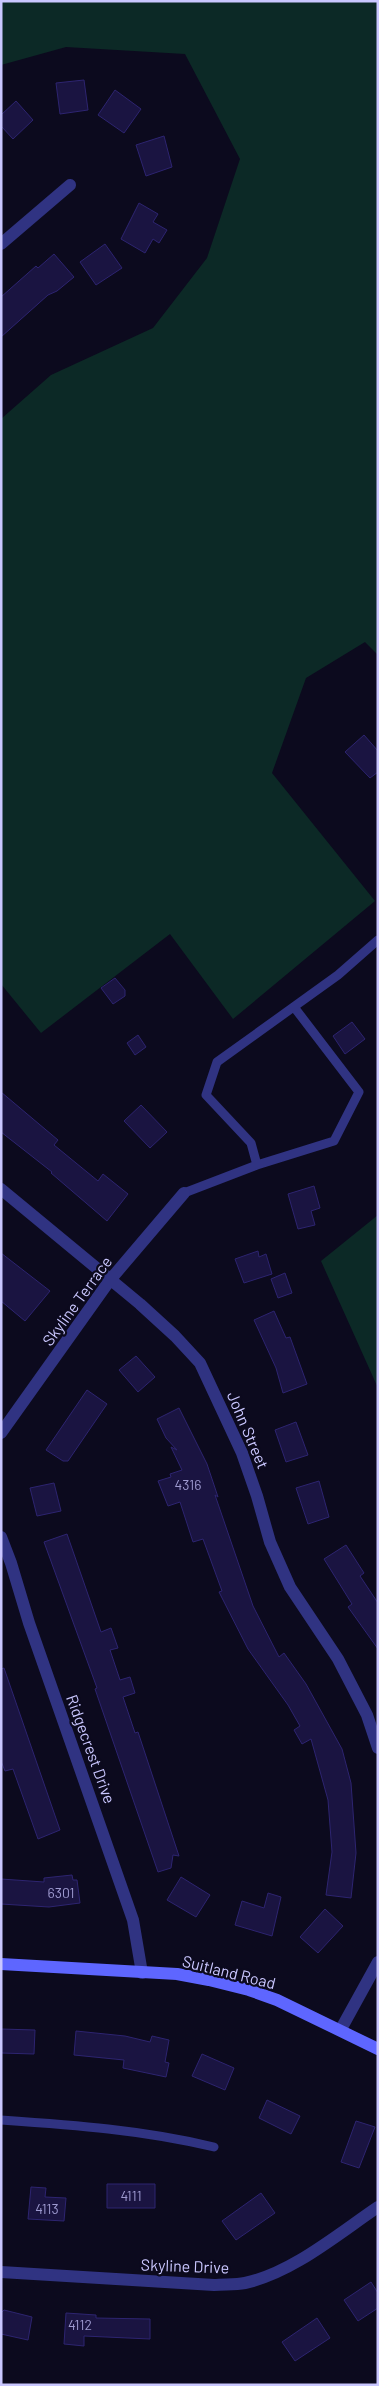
<svg xmlns="http://www.w3.org/2000/svg" width="379" height="2386" font-family="Barlow,sans-serif">
<style>
.green{fill:#0c2926}
.building{fill:#1a1441;stroke:#2d2470}
.lines{fill:none;stroke-linecap:round;stroke-linejoin:round}
.lane{stroke:#303382;stroke-width:9}
.street{stroke:#303382;stroke-width:12}
.secondary{stroke:#5e66ff;stroke-width:12}
.labels{text-anchor:middle;stroke-width:4.5;stroke-linejoin:round;paint-order:stroke}
.number-label{font-size:14px;fill:#9e9ad0}
.street-label{font-size:16px;fill:#cac7ff;stroke:#0c0a1e}
</style>
<rect width="100%" height="100%" fill="#0c0a1e"/>
<path class="green" d="M1 1H378V655L365 642 306 678 272 773 375 901 233 1019 170 934 41 1033 1 984V419L51 375 153 328 207 258 240 159 185 54 66 47 1 65Z
M378 1215V1388L321 1261Z"/>
<path class="building" d="M84 80 88 110 60 114 56 83Z
M115 90 141 109 124 133 98 115Z
M16 101 33 120 13 139 1 126V115Z
M164 136 172 167 146 176 136 145Z
M139 203 158 214 153 222 167 230 159 243 153 239 145 253 121 239Z
M105 244 122 268 96 285 80 262Z
M54 254 74 277 57 291 48 295 1 337V297L36 266 38 268Z
M364 735 378 751V772L370 778 345 752Z
M115 978 125 990V996L113 1004 101 988Z
M352 1022 365 1039 345 1054 333 1036Z
M138 1035 146 1047 135 1055 127 1043Z
M1 1092 58 1140 54 1145 98 1181 103 1174 128 1194 107 1221 51 1173 52 1172 1 1132Z
M141 1105 167 1132 150 1148 124 1121Z
M314 1186 320 1208 311 1211 315 1225 298 1229 288 1194Z
M258 1251 259 1257 266 1254 272 1274 244 1283 235 1259Z
M1 1253 50 1291 25 1321 1 1301Z
M285 1273 292 1293 278 1298 271 1279Z
M274 1311 286 1338 290 1337 307 1384 283 1393 276 1368 254 1320Z
M136 1356 155 1377 138 1392 119 1370Z
M87 1390 107 1404 68 1461H63L46 1450Z
M179 1408 207 1464 218 1497 215 1495 253 1606 279 1657 284 1653 306 1684 342 1749 351 1783 356 1853 351 1898 326 1895 332 1852 328 1800 311 1739 302 1744 294 1730 300 1726 288 1705 248 1649 219 1592 222 1591 203 1539 193 1542 180 1502 168 1506 158 1481 171 1477 170 1474 182 1470 171 1447 177 1450 166 1438 157 1419Z
M296 1422 308 1455 286 1462 275 1430Z
M319 1481 329 1517 308 1524 296 1488Z
M54 1483 61 1511 37 1516 30 1488Z
M67 1534 101 1632 111 1628 118 1648 110 1650 120 1680 130 1677 135 1693 123 1697 135 1733 138 1732 179 1856 173 1855 171 1868 158 1872 95 1689 97 1688 44 1542Z
M346 1545 364 1573 360 1576 378 1603V1649L348 1607 352 1604 324 1559Z
M4 1668 60 1830 38 1839 13 1769 5 1771 1 1761V1669Z
M72 1875 73 1880H77L80 1903 49 1907 1 1904V1879L44 1882V1878Z
M181 1877 210 1895 196 1917 167 1900Z
M268 1893 281 1897 272 1936 235 1925 242 1901 264 1908Z
M325 1909 343 1926 318 1953 300 1937Z
M1 2029 35 2030 34 2054 1 2053Z
M76 2031 125 2036 150 2042 152 2036 169 2040 165 2062 169 2063 166 2077 123 2068 124 2060 74 2055Z
M202 2054 234 2068 225 2090 192 2076Z
M267 2100 300 2116 291 2134 259 2118Z
M356 2121 375 2127 359 2168 341 2162Z
M107 2184H155V2208H107Z
M31 2187 46 2188 45 2197 66 2198 64 2221 28 2219Z
M261 2193 275 2213 236 2240 222 2221Z
M371 2282 378 2293V2308L358 2321 344 2300Z
M4 2310 32 2317 28 2340 1 2334V2313Z
M66 2313 96 2315V2318L150 2319V2339L84 2336V2346L64 2344Z
M317 2318 330 2338 295 2361 282 2342Z"/>
<g class="lines">
<path class="lane" d="M257 1165 251 1143 206 1095 217 1062 338 975 378 940
M184 1193 257 1165 334 1141 359 1092 294 1007
M1 2120C73 2125 144 2130 214 2147"/>
<path class="street" d="M1 244 70 185
M1 1189 140 1304 175 1336 200 1363 242 1453 257 1496 270 1542 290 1587 338 1659 367 1715 378 1748
M1 1433 110 1280 184 1193
M1 1537 11 1563 29 1623 133 1920 142 1973
M341 2029 378 1962
M1 2272 214 2285C224 2284 235 2285 245 2283 292 2273 338 2234 378 2207"/>
<path class="secondary" d="M1 1964 177 1974 209 1980 249 1990 277 2000 378 2049"/>
</g>
<g class="labels">
<g class="number-label">
<text x="188" y="1490">4316</text>
<text x="61" y="1898">6301</text>
<text x="131" y="2201">4111</text>
<text x="47" y="2214">4113</text>
<text x="80" y="2330">4112</text>
</g>
<g class="street-label">
<text transform="translate(77 1301) rotate(-54)" y="6">Skyline Terrace</text>
<text transform="translate(248 1430) rotate(67)" y="6">John Street</text>
<text transform="translate(91 1749) rotate(70)" y="6">Ridgecrest Drive</text>
<text transform="translate(229 1972) rotate(14)" y="6">Suitland Road</text>
<text transform="translate(185 2266) rotate(2)" y="6">Skyline Drive</text>
</g>
</g>
<rect width="379" height="2386" fill="none" stroke="#cac7ff" stroke-width="5"/>
</svg>
